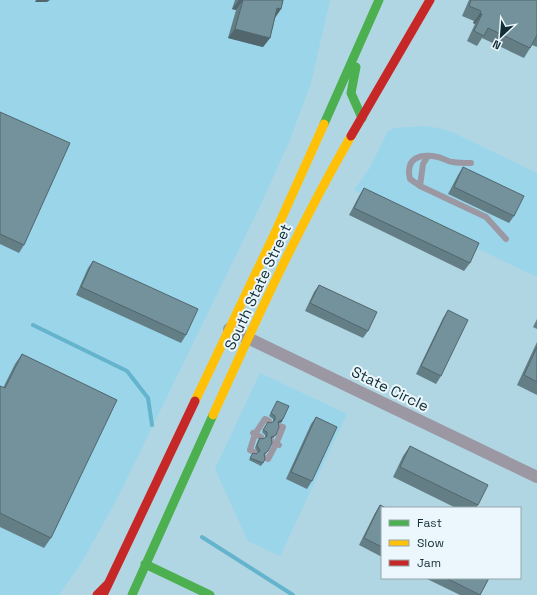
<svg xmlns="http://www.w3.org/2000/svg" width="537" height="595" font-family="'Space Grotesk',sans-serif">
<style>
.built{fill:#9ad5ea}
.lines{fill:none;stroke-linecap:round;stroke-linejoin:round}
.stream{stroke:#64b4cd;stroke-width:4}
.lane{stroke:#9b98a3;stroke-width:6}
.street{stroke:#9b98a3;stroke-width:12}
.fast{stroke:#4caf50;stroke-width:9}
.slow{stroke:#ffc107;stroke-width:9}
.jam{stroke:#c62828;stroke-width:9}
.wall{fill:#647e86}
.shaded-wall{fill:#51666d}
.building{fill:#74929c;stroke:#51666d}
.labels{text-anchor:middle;stroke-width:4;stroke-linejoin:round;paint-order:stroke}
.street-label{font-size:15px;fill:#122e36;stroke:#ebf7fc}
</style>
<rect width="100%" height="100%" fill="#b1d6e3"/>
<path class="built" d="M0 0H330L311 83 289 142 261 204 118 497 82 562 59 595H0Z
M422 126 439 128 454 133 537 173V277L354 190 369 169 388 131 395 128Z
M260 373 347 414 280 556 248 541 215 469Z"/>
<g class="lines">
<path class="stream" d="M33 325 127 371 148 398 152 425
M202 537 293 595"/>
<path class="lane" d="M471 163C465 163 459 163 453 162 448 162 443 158 438 157 420 153 405 158 410 179L420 186 486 217 506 239
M420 186 423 164 428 156
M253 433 255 434 250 450 254 452
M261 437 255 434 265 419 269 421
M273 442 276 444 283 427 280 426
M266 458 268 459 276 444 279 445"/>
<path class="street" d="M229 329 537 477"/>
<path class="fast" d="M356 67 351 93 362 118
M324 124 379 0
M145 564 210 595
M132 595 213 415"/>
<path class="slow" d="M195 401 274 235 324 124
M213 415C256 320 299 226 351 136"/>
<path class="jam" d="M351 136 430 0
M97 595 108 584
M103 595 195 401"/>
</g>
<path class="wall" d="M235 0H283L281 9 275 18 270 38 263 47 228 38 236 10 232 9Z
M469 0H537V47L532 45 524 58 482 38 477 46 467 41 475 24 473 23 474 21 462 16Z
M0 112 24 245 19 253 0 244Z
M463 167 514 216 509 223 448 194 458 175Z
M364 188 470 263 464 271 349 215 359 196Z
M93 261 186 335 181 343 76 295 88 268Z
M319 285 368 331 363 338 305 311 314 292Z
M448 310 441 376 436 384 416 374 443 318Z
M537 319V329L533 327Z
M537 342V395L517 385Z
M22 354 51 538 44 548 0 527V386L3 388 15 364Z
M277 401 282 422 278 423 274 438 271 439 266 454 264 455 263 463 261 466 249 460 253 453 256 454 258 453 255 448 258 440 260 438 263 439 265 438V435L262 432 268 422 271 423 273 422V419L269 416Z
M316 417 312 481 307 489 286 479 311 424Z
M410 446 478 505 476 508H456L393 477 403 456Z
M380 505 382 508V557L359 545 375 513Z
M425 578H489L480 595H460Z"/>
<path class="shaded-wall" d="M36 0H50L47 2H35Z
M239 0H243L236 10 232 9Z
M277 8 281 9 274 19Z
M480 13 482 14 475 24 473 23Z
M235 29 270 38 263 47 228 38Z
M283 419 282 422 276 424 278 422Z"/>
<path class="building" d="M243 0H283L281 9 277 8 270 38 235 29Z
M471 0H537V35L530 48 488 28 484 36 474 31 482 14 480 13 481 11 469 6Z
M0 112 70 143 24 245 0 234Z
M463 167 524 196 514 216 454 187Z
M364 188 479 243 470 263 354 208Z
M93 261 198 309 186 335 81 287Z
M319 285 377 312 368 331 310 303Z
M448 310 468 320 441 376 421 366Z
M537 347V382L524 375Z
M22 354 117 400 51 538 0 513V386L5 388Z
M277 401 289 406 283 419 278 422 279 427 276 435 271 437 272 443 268 451 264 454 265 459 263 463 250 458 253 453 256 454 260 451 257 445 260 438 263 439 267 436V432L263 430 268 422 271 423 275 420V416L271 413Z
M316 417 337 427 312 481 291 472Z
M410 446 488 485 478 505 400 467Z
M380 505 386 508H382V547L364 538Z
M446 578H489L480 595Z"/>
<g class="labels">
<g class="street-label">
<text transform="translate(258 287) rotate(-65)" y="5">South State Street</text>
<text transform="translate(390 389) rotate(26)" y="5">State Circle</text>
</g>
</g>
<rect x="381" y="507" width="140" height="72" fill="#ebf7fc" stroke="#94a7ad"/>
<rect x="389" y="520" width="20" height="6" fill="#4caf50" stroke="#94a7ad"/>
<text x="417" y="527" font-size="12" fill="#122e36">Fast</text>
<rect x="389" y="540" width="20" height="6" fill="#ffc107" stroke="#94a7ad"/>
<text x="417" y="547" font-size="12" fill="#122e36">Slow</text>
<rect x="389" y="560" width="20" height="6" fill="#c62828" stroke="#94a7ad"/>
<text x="417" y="567" font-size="12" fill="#122e36">Jam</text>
<g transform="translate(501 36) rotate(206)" stroke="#ebf7fc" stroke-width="3" paint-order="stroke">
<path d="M0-3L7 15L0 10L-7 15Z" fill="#122e36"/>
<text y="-6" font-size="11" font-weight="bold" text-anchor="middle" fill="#122e36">N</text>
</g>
</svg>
